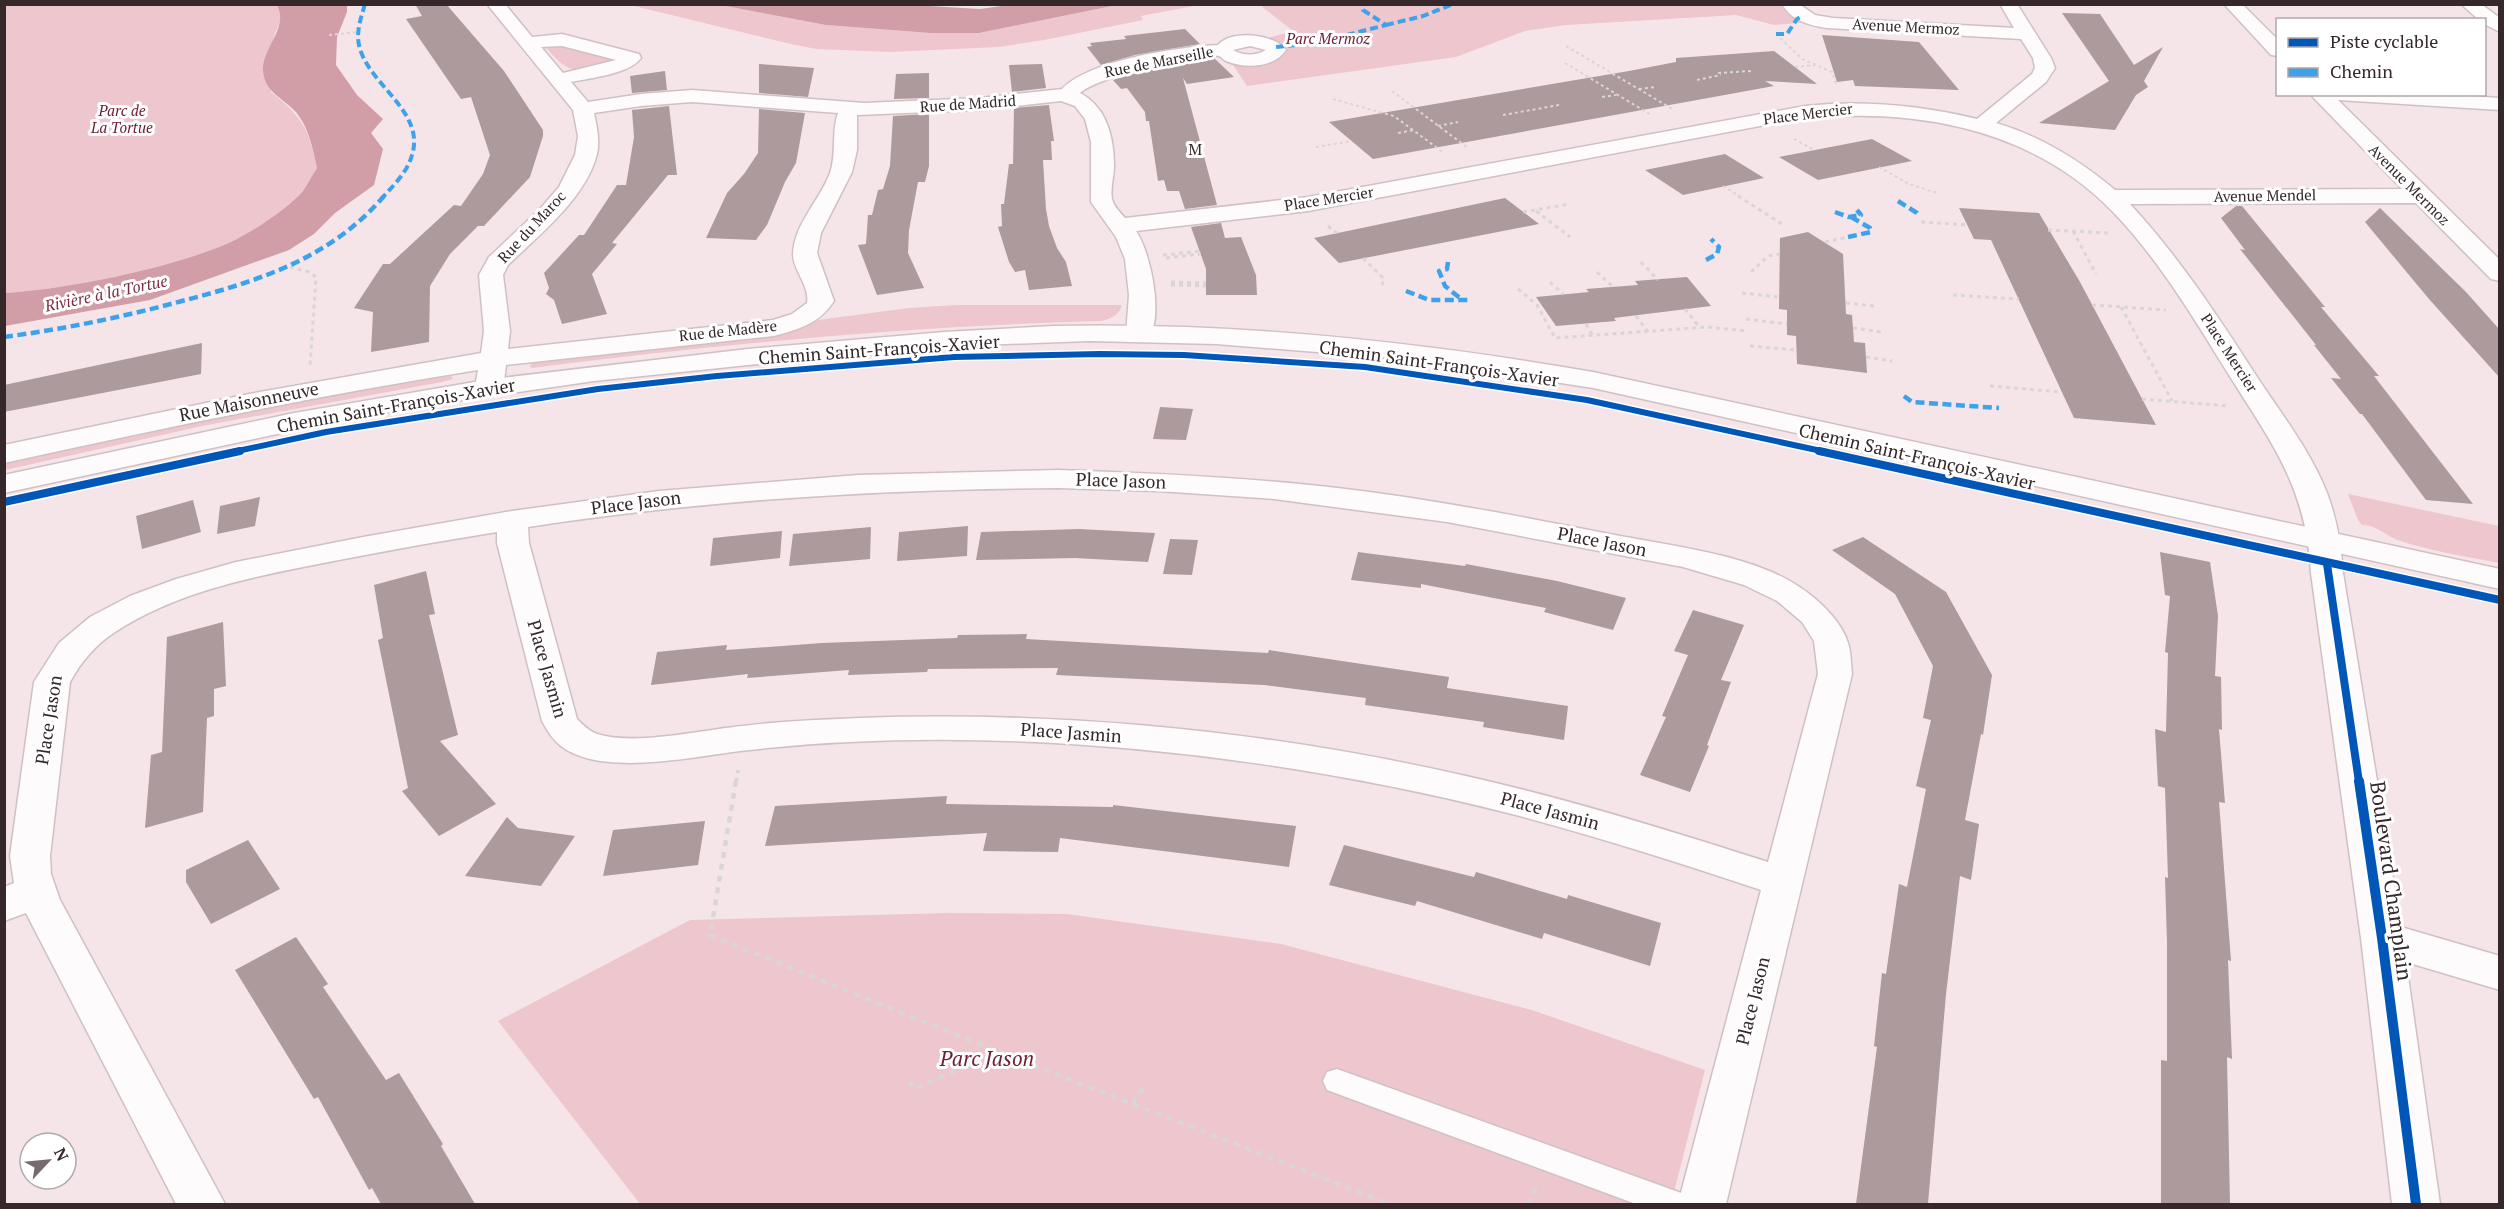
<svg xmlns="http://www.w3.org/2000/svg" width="2504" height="1209" font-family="'PT Serif',serif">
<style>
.green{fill:#eec6ce}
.water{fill:#d19ea8}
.building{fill:#ac9a9d}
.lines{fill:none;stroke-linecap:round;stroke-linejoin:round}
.service-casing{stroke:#cfc1c3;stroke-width:3}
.minor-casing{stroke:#cfc1c3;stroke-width:3}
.tertiary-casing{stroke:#cfc1c3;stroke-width:3}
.path-far3{stroke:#dad5d6;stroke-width:2;stroke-dasharray:3 3;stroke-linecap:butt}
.path-far2{stroke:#dad5d6;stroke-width:3;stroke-dasharray:4 4;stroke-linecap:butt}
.path-far1{stroke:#dad5d6;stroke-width:4;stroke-dasharray:4.5 4.5;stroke-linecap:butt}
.path{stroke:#dad5d6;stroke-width:4.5;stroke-dasharray:6 6;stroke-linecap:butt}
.service{fill:#fefbfc;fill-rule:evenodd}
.minor{fill:#fefbfc;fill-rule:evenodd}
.tertiary{fill:#fefbfc;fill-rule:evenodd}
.quiet-far1{stroke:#3ea2eb;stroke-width:4;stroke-dasharray:8 4;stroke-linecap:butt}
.quiet{stroke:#3ea2eb;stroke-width:4.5;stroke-dasharray:9 4.5;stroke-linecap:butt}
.cycleway-far2-casing{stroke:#fff;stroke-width:9}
.cycleway-far1-casing{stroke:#fff;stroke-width:11}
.cycleway-casing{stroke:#fff;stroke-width:14}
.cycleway-far2{stroke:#0057b8;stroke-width:6}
.cycleway-far1{stroke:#0057b8;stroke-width:8}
.cycleway{stroke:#0057b8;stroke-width:10}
.labels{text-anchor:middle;stroke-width:6;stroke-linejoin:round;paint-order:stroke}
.far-street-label{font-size:15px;fill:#35272a;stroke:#fff}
.far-park-label{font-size:15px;font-style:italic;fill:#6f2038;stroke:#fff}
.far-neighbourhood-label{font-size:16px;letter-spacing:1.5px;fill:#35272a;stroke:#fff}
.far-water-label{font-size:16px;font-style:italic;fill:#7b2c42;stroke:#fff}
.street-label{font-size:18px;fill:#35272a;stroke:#fff}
.near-street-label{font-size:21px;fill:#35272a;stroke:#fff}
.near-park-label{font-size:21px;font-style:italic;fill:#6f2038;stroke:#fff}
</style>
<rect width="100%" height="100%" fill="#f5e5e8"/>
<path class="green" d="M1779 4 1788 14 1807 22 1774 25 1736 15 1566 25 1525 31 1456 57 1247 86 1231 62C1248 62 1276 68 1287 51 1285 42 1276 41 1268 38L1293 31 1260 5Z
M5 5H277C286 23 276 25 273 40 270 56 272 76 271 92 302 117 309 128 317 168 312 175 308 184 303 191 287 210 242 239 219 247 160 270 68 289 5 293Z
M630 5H720L826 25 930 33H979L1117 5H1199L1141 16 1143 20 1044 40 999 47 890 52 816 49 791 44Z
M550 43 616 60 617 61C576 71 572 79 544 45Z
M956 305H1122C1120 314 1111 319 1101 321 911 326 721 344 532 368L530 366 534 362 559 359 779 335 805 327 818 320 909 308Z
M450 374 453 379 442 382 207 425 5 470 4 463 312 397Z
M2348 494 2499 526V563C2465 556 2428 551 2395 539 2384 534 2374 524 2362 525L2358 520Z
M948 913 1067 914 1281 944 1532 1010 1705 1070 1671 1204H640L498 1021 690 920Z"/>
<path class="water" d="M896 4 980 9 1016 4 1117 5 979 33H930L826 25 720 5Z
M277 5H347V12L337 37 336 65 357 95 383 119 371 133 383 149 374 185 335 213 314 234 289 250 150 300 5 326V293C68 289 160 270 219 247 242 239 287 210 303 191 308 184 312 175 317 168 313 149 309 128 296 112 283 98 264 92 263 70 263 46 289 28 277 5Z"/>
<path class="building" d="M415 4H446L504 71 543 130V136L530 177 484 226H478L450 254 430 286 429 342 371 352 373 312 354 308 383 264H390L454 205 461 206 483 174 490 155 471 97 461 99 406 19 422 16Z
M2062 13 2100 14 2134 65 2163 47 2144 81 2148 87 2136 95 2115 130 2039 123 2109 81Z
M1185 29 1200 44 1135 55 1101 65 1087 47 1092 46 1090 43 1126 39 1124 36Z
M1822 35 1919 42 1959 90 1855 86 1853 80 1837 82Z
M1774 51 1817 84 1765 81 1774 86 1373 159 1329 122 1629 71 1676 62V58Z
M1214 58 1234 77 1187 84 1183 78 1217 205 1185 209 1179 191H1167L1164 180 1158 181 1149 121H1146L1145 112 1127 88 1121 89 1113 80 1171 63Z
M759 64 814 68 808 97 759 93Z
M1042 64 1046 88 1012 92 1009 65Z
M665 71 667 90 632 93 630 76Z
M929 73V98L894 99 896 74Z
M1049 105 1054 141H1051L1052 160H1043L1046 209 1049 226 1057 248 1066 262 1072 286 1029 290 1025 270 1015 272 1009 262 998 227 1002 226 1001 204H1004L1009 164H1013L1014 108Z
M669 106 677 175H668L612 243 617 244 592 274 607 314 562 324 554 300 546 294 549 288 544 273 579 235H584L617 185H626L634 137 632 110Z
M759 109 805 113 796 163 785 182 767 225 756 240 706 238 727 193 744 174 758 153Z
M929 114V166L925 182H918L909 230 908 253 924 288 877 295 858 245 866 244 868 215H872L878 190 883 189 890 166 893 116Z
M1872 139 1912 161 1818 180 1779 157Z
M1725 154 1764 178 1683 195 1645 170Z
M1505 198 1539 224 1339 263 1314 238Z
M2236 206H2242L2325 307H2321L2379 376H2374L2473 504 2426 500 2362 414H2360L2331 378 2341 379 2314 345H2316L2240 249 2245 250 2221 218Z
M1959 208 2039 213 2080 282 2156 425 2074 418 1991 240 1974 239Z
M2380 208 2466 292 2499 329V377L2429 299 2365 222Z
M1221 223 1225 238 1241 237 1256 275 1257 295H1206V269L1191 227Z
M1808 232 1843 254 1846 314 1852 315 1854 342 1865 343 1867 373 1797 364 1796 336 1787 335V310L1779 309 1780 238Z
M1687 277 1711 306 1614 318 1616 321 1556 326 1536 297 1589 292 1586 289 1638 285 1635 281Z
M202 343 201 374 4 412V385Z
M1160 407 1193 409 1186 440 1153 439Z
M260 497 255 526 217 534 220 506Z
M193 500 201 532 142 549 136 516Z
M968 526 967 556 897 561 899 532Z
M871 527 870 559 789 566 793 534Z
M1079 529 1155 533 1148 562 1075 558 976 560 981 532Z
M782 531 780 558 710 566 713 538Z
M1863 537 1946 592 1992 675 1983 735 1981 734 1965 820 1979 824 1971 880 1960 876 1946 994 1928 1204H1856L1877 1047 1874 1046 1882 973 1886 974 1899 884 1907 887 1926 789 1916 786 1931 720 1923 718 1933 666 1895 594 1832 550Z
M1170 539 1198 540 1192 575 1163 574Z
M1358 552 1465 566 1466 564 1557 581 1626 598 1613 630 1544 612 1546 608 1421 584V588L1351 580Z
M2160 552 2210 562 2218 616 2215 676 2221 677 2222 730 2219 729 2225 803 2219 802 2231 961 2228 960 2232 1059 2227 1057 2230 1204H2161V1060L2167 1061V943L2165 877 2168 878 2165 788 2158 786 2155 729 2166 732 2168 653 2165 652 2170 596 2165 595Z
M426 571 435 614 429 615 458 735 440 741 496 804 439 836 402 791 408 788 378 640 383 638 374 585Z
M1693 610 1744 625 1721 680 1731 682 1707 745 1709 746 1690 792 1640 775 1666 717 1662 716 1688 655 1674 651Z
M223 622 226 686 214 689V716L207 718 203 812 145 828 151 755 162 752 167 637Z
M1027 634 1026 639 1268 653 1269 650 1449 677 1447 688 1568 706 1564 740 1483 727 1484 722 1365 705 1366 698 1264 685 1056 675 1058 668 928 669 927 672 848 675 849 670 747 678 748 674 651 685 657 652 727 645 726 650 822 643 957 638 958 635Z
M947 796 946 804 1113 807V805L1296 826 1289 867 1060 838 1058 852 983 851 987 833 765 846 775 806Z
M507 817 518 828 575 836 541 886 465 876Z
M705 821 698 865 603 876 613 830Z
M248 840 280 889 211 924 186 882V870Z
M1344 845 1474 877 1476 872 1567 899 1568 895 1661 923 1650 966 1544 933 1542 939 1417 901 1415 906 1329 885Z
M296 937 328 984 323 987 386 1080 399 1073 443 1144 441 1146 475 1204H381L372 1188 369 1190 318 1097 314 1099 235 970Z"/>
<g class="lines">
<defs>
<path id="service" d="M1337 1069 1684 1194 1688 1204H1636L1327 1090 1323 1081 1327 1072Z"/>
<path id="minor" d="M487 4H505L532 37 562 34 639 54 641 58C630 74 590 78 571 82L588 102 641 94 692 90 864 103 980 98 1062 89C1090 60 1177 47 1218 45 1231 29 1275 34 1286 50 1274 68 1245 69 1226 61 1223 60 1222 57 1219 56 1200 50 1095 78 1080 93 1107 107 1114 138 1114 166 1114 177 1110 188 1112 199 1114 207 1120 212 1125 218L1308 197 1805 106C1864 100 1919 105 1977 119L2032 74 2035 68 2033 58 2021 39 1827 28C1808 25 1792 21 1782 4H1799L1815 15 1833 18 2014 28 2000 4H2017L2051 58 2055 68 2046 82 1996 123C2041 136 2080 161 2115 190L2402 189 2310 94H2439L2500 98V110L2338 100 2500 260V281L2491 279 2416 203 2130 204C2180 258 2219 318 2259 380 2283 416 2311 452 2327 493 2337 519 2341 545 2343 573L2401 927 2500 956V990L2406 962 2440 1204H2392L2361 938 2311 573C2306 487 2273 445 2229 375 2194 319 2160 261 2114 213 2029 124 1902 105 1786 121L1308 211 1136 231C1151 253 1164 317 1148 340L1139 342 1130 340 1126 334 1129 295 1125 259 1116 237 1091 202V142L1085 119 1075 106 1061 101 980 110 857 115V150L852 172 821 233 817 253 834 301C819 324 799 329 774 336L506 365 504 381 500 387 490 389 480 387 476 381 478 370C319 395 162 428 4 463V445L249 394 481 353 484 331 479 275 489 257 540 209 559 187 575 155 578 136 573 110ZM562 46 616 60 563 73 541 47ZM1250 46 1266 50C1255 56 1244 56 1233 50ZM692 102 838 113C831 132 837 153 830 173 820 200 794 224 793 254 793 271 810 285 807 303L792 314 773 320 508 349 510 331 503 275 508 265C539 235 586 198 597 154 600 141 597 127 594 113L641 106Z
M2224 4H2242L2278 40V56L2271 55Z
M2461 4H2481L2500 18V32L2484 24V20H2479Z
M1058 470C1149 473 1239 477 1329 487 1427 498 1523 517 1620 536 1674 546 1756 556 1801 588 1819 600 1842 622 1848 643 1851 652 1851 664 1852 674L1726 1204H1678L1761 890C1677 862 1593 835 1508 813 1266 752 988 722 740 751 692 757 601 777 561 746 552 739 547 730 542 721L497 543V532C446 540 395 549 344 559 267 574 182 588 115 632 95 645 81 662 70 682L50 856 51 874 60 900 225 1204H176L26 913 4 921V887L14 883 10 856 34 682 59 643 90 617 130 596 176 579 236 562 363 537 512 511 659 491 858 475ZM1058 488 1158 491 1274 499 1447 522 1683 567 1744 585 1777 601 1802 622 1814 641 1818 674 1768 862C1665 829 1562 797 1457 774 1261 730 1059 711 858 718 819 720 781 721 742 726 701 730 636 746 597 734 589 731 583 725 577 719L529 543 528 527C704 500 880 489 1058 488Z"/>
<path id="tertiary" d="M1053 326C1234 322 1414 341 1593 372L2500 569V589L1593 388 1405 359 1216 344 1089 341 980 345 748 365 594 381 442 403 342 420 4 493V475L294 413 492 379 748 349 944 332Z"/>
</defs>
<use href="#service" class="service-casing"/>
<use href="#minor" class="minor-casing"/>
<use href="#tertiary" class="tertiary-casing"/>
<path class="path-far3" d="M1776 34 1802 59 1832 72 1837 86
M329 35 357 32
M1566 46 1674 110
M1565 63 1651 115
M1795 67 1815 65
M1718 73 1751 71
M1697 80 1721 75
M1639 89 1656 87
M1392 91 1468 148
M1602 97 1616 95
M1333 99 1394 116 1444 153
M1503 115 1559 105
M1438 126 1458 122
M1398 133 1414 130
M1794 139 1814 150
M1316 147 1351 141
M1879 167 1909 184 1937 193
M1723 186 1741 197"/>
<path class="path-far2" d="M1738 196 1782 224
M1536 211 1570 237
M1523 212 1570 204
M1921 222 1967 225
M1328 226 1337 233
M2048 230 2108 233
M2073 231 2096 274
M1825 242 1848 237
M1163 255 1200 251
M1166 258 1201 254
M1363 258 1384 279 1381 288
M1641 262 1658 280
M290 267 309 272 316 277 310 366
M1597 272 1613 287
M1751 272 1768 256 1779 254
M1171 282 1206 283
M1550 282 1563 294
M1171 285 1206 286
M1518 289 1537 305 1555 338 1707 327 1747 331
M1742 293 1779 297
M1953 295 2019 299
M1846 303 1874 306
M2092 305 2166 310
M2121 307 2172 401
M1685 309 1700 328
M1636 316 1648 332
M1746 319 1787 324
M1586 324 1593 336
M1853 328 1883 332
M1750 346 1796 350
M1866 357 1892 361
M1990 386 2061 392
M2142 399 2228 406"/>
<path class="path-far1" d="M736 782 738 770"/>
<path class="path" d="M736 781 710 935 991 1049 1390 1204
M910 1081 914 1089 997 1052
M1133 1104 1143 1088
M1528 1204 1536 1188"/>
<use href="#service" class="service"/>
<use href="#minor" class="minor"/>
<use href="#tertiary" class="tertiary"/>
<path class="quiet-far1" d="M365 4C361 18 356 31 359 45 367 84 426 111 412 155 408 171 394 185 383 197
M1386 25 1423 16 1453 4
M1776 34H1787L1797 19 1802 16
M1276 47 1315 43 1386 25 1363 10 1364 4"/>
<path class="quiet" d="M1898 201 1917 213 1919 217
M1835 212 1849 217 1861 215 1857 210
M1848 237 1871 232 1870 228 1851 217
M1706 260 1717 254 1719 247 1711 239
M1448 262 1447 269 1439 271 1445 286 1460 298
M1406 291 1429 300H1470
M4 337C64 329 123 317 182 301 259 281 331 258 384 196
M1904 396 1912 402 1999 408"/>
<defs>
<path id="cycleway-far2" d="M233 452 326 432 598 389 717 376 954 357 1100 354 1184 355 1365 367 1587 400 1826 452"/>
<path id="cycleway-far1" d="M1819 451 2500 600
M4 502 240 451
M2327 564 2359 782"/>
<path id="cycleway" d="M2359 781 2382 938 2416 1204"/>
</defs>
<use href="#cycleway-far2" class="cycleway-far2-casing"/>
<use href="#cycleway-far1" class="cycleway-far1-casing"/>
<use href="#cycleway" class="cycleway-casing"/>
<use href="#cycleway-far2" class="cycleway-far2"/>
<use href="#cycleway-far1" class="cycleway-far1"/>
<use href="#cycleway" class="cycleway"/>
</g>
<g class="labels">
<g class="far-street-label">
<text transform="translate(1906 27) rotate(3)" y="5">Avenue Mermoz</text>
<text transform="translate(1159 62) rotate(-11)" y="5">Rue de Marseille</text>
<text transform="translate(968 104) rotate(-4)" y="5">Rue de Madrid</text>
<text transform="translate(1808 114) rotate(-7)" y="5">Place Mercier</text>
<text transform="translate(2409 185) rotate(45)" y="5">Avenue Mermoz</text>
<text transform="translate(2265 196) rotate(-1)" y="5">Avenue Mendel</text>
<text transform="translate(1329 199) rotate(-9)" y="5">Place Mercier</text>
<text transform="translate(532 227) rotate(-47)" y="5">Rue du Maroc</text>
<text transform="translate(728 331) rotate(-6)" y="5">Rue de Madère</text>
<text transform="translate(2229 353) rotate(57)" y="5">Place Mercier</text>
</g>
<g class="far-park-label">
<text x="1328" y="44">Parc Mermoz</text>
<text x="122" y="116">Parc de<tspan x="122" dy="17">La Tortue</tspan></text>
</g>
<g class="far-neighbourhood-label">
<text x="1196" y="155">M</text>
</g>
<g class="far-water-label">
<text transform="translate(106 293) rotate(-12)" y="6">Rivière à la Tortue</text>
</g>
<g class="street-label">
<text transform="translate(879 350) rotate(-4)" y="6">Chemin Saint-François-Xavier</text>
<text transform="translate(1439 364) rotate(8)" y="6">Chemin Saint-François-Xavier</text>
<text transform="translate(249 402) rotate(-11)" y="6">Rue Maisonneuve</text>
<text transform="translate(396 406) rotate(-10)" y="6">Chemin Saint-François-Xavier</text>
<text transform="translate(1917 457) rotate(13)" y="6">Chemin Saint-François-Xavier</text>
<text transform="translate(1121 481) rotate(2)" y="6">Place Jason</text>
<text transform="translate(636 503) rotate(-7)" y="6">Place Jason</text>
<text transform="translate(1602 542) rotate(11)" y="6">Place Jason</text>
<text transform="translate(547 669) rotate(74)" y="6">Place Jasmin</text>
<text transform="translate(49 720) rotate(-81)" y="6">Place Jason</text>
<text transform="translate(1071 733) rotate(4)" y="6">Place Jasmin</text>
<text transform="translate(1550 811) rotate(15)" y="6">Place Jasmin</text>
<text transform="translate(1753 1001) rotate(-76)" y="6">Place Jason</text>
</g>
<g class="near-street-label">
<text transform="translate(2391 881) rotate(82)" y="7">Boulevard Champlain</text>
</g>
<g class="near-park-label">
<text x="987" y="1066">Parc Jason</text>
</g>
</g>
<rect width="2504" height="1209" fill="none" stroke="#35272a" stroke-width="12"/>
<rect x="2276" y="18" width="210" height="78" fill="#ffffff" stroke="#aea9aa" stroke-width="1.5"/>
<rect x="2288" y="38" width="30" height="9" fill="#0057b8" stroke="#aea9aa" stroke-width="1.5"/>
<text x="2330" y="48" font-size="18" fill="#35272a">Piste cyclable</text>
<rect x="2288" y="68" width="30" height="9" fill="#3ea2eb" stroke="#aea9aa" stroke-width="1.5"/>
<text x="2330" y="78" font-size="18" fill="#35272a">Chemin</text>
<g transform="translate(48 1161) rotate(64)"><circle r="28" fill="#ffffff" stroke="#aea9aa" stroke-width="1.5"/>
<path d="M0-4.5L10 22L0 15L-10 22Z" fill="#786a6c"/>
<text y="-9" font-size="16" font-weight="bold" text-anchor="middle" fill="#35272a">N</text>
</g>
</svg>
